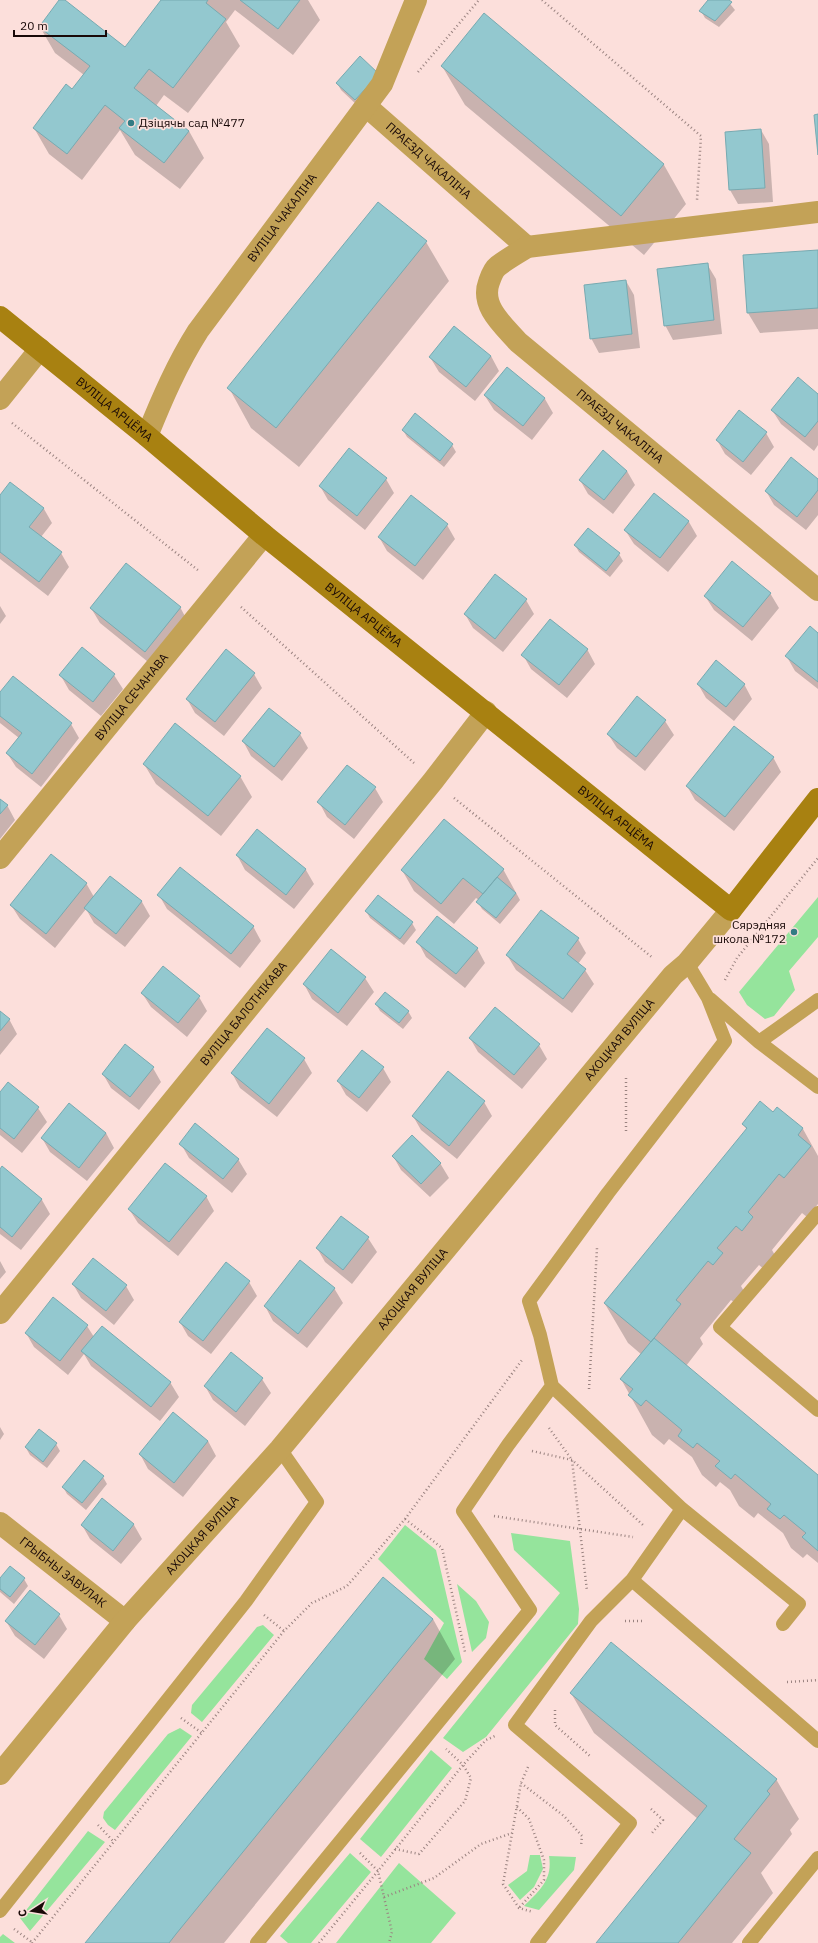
<svg xmlns="http://www.w3.org/2000/svg" width="818" height="1943" font-family="'IBM Plex Sans',sans-serif">
<style>
.green{fill:#95e49c}
.shadow{fill:#0003}
.building{fill:#93c8cf;stroke:#77aab1}
.lines{fill:none;stroke-linecap:round;stroke-linejoin:round}
.path{stroke:#9a8380;stroke-width:2.5;stroke-dasharray:1 3;stroke-linecap:butt}
.lane{stroke:#c3a257;stroke-width:14}
.street{stroke:#c3a257;stroke-width:22}
.secondary{stroke:#a88111;stroke-width:22}
.poi-dot{fill:#337b84;stroke:#fcdfdb;stroke-width:1.5}
.labels{text-anchor:middle;stroke-width:3.5;stroke-linejoin:round;paint-order:stroke}
.poi-label{font-size:12px;fill:#190908;stroke:#fcdfdb;text-anchor:start}
.street-label{font-size:12px;fill:#190908;stroke:#fcdfdb}
</style>
<rect width="100%" height="100%" fill="#fcdfdb"/>
<path class="green" d="M818 897V937L789 971 795 990 774 1016 765 1019 747 1005 739 992Z
M405 1525 436 1550 462 1662 447 1679 424 1659 444 1623 378 1559Z
M511 1533 570 1541 579 1609 578 1624 486 1737 463 1752 443 1738 560 1593 514 1550Z
M457 1584 476 1601 489 1622 486 1638 472 1652Z
M263 1625 274 1635 202 1722 191 1713 192 1705 257 1627Z
M180 1728 192 1736 115 1830 108 1825 103 1818 104 1812 168 1734Z
M431 1750 452 1768 381 1857 360 1839Z
M88 1831 105 1842 30 1931 20 1918Z
M350 1853 371 1872 311 1943H288L280 1936Z
M530 1855H540L543 1869 534 1887 520 1900 508 1885 527 1871Z
M549 1856 576 1857 574 1870 539 1910 524 1906C539 1891 553 1880 549 1856Z
M399 1863 456 1913 431 1943H336Z
M3 1934 15 1943H0V1937Z"/>
<path class="shadow" d="M61 0H63L125 48 162 0H308L320 20 293 55 235 10 226 22 240 46 188 113 164 95 156 106 189 131 204 158 180 189 135 155 120 130 82 180 49 154 34 128 72 90 84 75 55 53 40 27Z
M709 0H727L735 10 719 27 705 18 701 11Z
M484 15 664 165 686 204 644 255 465 105 442 66Z
M378 74 359 107 341 90 337 83Z
M761 130 769 144 773 202 738 204 730 190 726 133Z
M378 203 426 242 449 281 299 467 251 428 229 388Z
M818 252V329L760 333 748 313Z
M707 264 716 279 722 334 673 340 665 325Z
M626 281 634 295 640 348 599 353 591 338Z
M491 356 499 371 475 401 439 372 430 357Z
M507 368 545 399 553 413 532 440 494 410 485 396Z
M818 395V445L814 451 781 424 772 410Z
M403 430 452 445 456 452 444 467 407 437Z
M766 433 774 447 751 475 725 454 717 440Z
M627 471 635 485 613 514 588 494 580 480Z
M386 479 394 493 365 530 328 500 320 486Z
M818 480V515L806 530 774 505 766 491Z
M10 483 44 509 52 523 41 537 61 553 69 567 48 596 0 559V497Z
M654 494 689 522 697 536 668 572 634 544 625 530Z
M447 525 455 539 423 580 387 551 379 537Z
M575 545 619 554 623 561 610 577 579 552Z
M770 593 779 608 752 641 714 610 705 596Z
M526 600 534 614 503 652 473 628 465 614Z
M0 606 6 616 0 624Z
M180 607 188 622 153 666 100 623 91 608Z
M818 634V689L795 671 787 657Z
M82 649 114 675 123 689 101 716 69 690 61 676Z
M587 649 595 664 567 698 531 669 523 655Z
M254 674 262 688 224 736 195 713 187 699Z
M698 684H744L752 699 734 721 706 698Z
M0 694 71 724 79 738 41 787 16 767 7 753 19 738 0 723Z
M665 721 674 735 645 771 617 748 608 734Z
M300 734 308 748 282 781 251 756 243 741Z
M773 757 781 772 734 831 695 800 687 786Z
M144 764 240 776 252 797 221 836 156 784Z
M375 788 383 802 354 839 327 817 319 802Z
M0 800 7 805 15 820 0 839Z
M257 831 306 870 314 884 294 909 245 870 237 855Z
M503 869 520 900 500 924 482 909 478 902 479 900 476 898 454 924 414 891 402 870Z
M111 877 142 902 150 916 125 947 94 923 86 909 55 948 20 919 11 905 86 883 94 897Z
M159 895 253 926 261 941 240 968 167 909Z
M366 911 412 923 416 930 404 945 370 918Z
M578 939 586 953 578 964 585 970 594 984 572 1013 516 970 507 955Z
M418 942 477 948 485 963 465 988 426 957Z
M331 950 365 978 374 992 347 1026 312 999 304 984Z
M142 993 199 997 207 1011 187 1037 151 1007Z
M376 1004 408 1011 412 1018 403 1029 380 1011Z
M0 1012 9 1019 17 1034 0 1055Z
M470 1038 539 1045 547 1059 522 1089 478 1052Z
M304 1059 312 1073 277 1117 240 1088 232 1073Z
M153 1068 161 1082 139 1110 111 1088 103 1074Z
M383 1068 391 1082 367 1112 346 1095 338 1081Z
M8 1084 38 1108 47 1122 22 1153 0 1135V1094Z
M484 1102 492 1116 457 1159 421 1130 413 1116Z
M777 1108 803 1129 818 1156V1204L807 1217 802 1213 772 1250 776 1257 765 1270 759 1265 741 1286 745 1293 736 1304 731 1300 700 1338 703 1344 686 1366 818 1476V1563L807 1554 803 1558 791 1548 783 1533 758 1513 754 1518 739 1506 730 1490 720 1482 716 1487 702 1475 692 1457 669 1439 664 1445 652 1435 621 1379 642 1355 628 1343 605 1304 747 1130 743 1124 773 1113Z
M106 1133 114 1148 87 1181 50 1152 42 1138Z
M181 1144 238 1159 247 1174 232 1193 189 1158Z
M393 1156 440 1163 449 1178 430 1197 401 1170Z
M0 1170 42 1200 50 1214 21 1250 0 1234Z
M206 1196 214 1211 178 1256 138 1223 129 1209Z
M342 1217 368 1238 377 1252 352 1284 325 1262 317 1248Z
M0 1261 6 1272 0 1279Z
M226 1264 249 1282 257 1296 211 1354 188 1336 180 1322Z
M73 1284 126 1286 134 1300 114 1325 81 1298Z
M334 1288 343 1303 307 1348 273 1321 265 1306Z
M53 1299 87 1326 94 1337 170 1382 179 1397 160 1421 91 1366 84 1354 68 1375 34 1347 26 1333Z
M231 1353 262 1379 271 1393 245 1426 213 1400 205 1386Z
M0 1427 4 1434 0 1440Z
M40 1431 56 1444 60 1451 47 1468 30 1455 26 1448Z
M208 1441 216 1456 183 1497 148 1469 140 1454Z
M103 1477 107 1484 86 1510 67 1494 63 1487Z
M102 1499 134 1525 142 1539 121 1564 90 1539 82 1525Z
M24 1579 28 1586 14 1604 0 1592V1580Z
M59 1615 67 1629 44 1659 15 1636 6 1621Z
M433 1619 455 1659 224 1943H86Z
M571 1693 776 1779 799 1819 790 1830 792 1834 761 1873 773 1893 732 1943H597L698 1819 594 1733Z"/>
<path class="building" d="M59 0H65L125 47 161 0H208L206 3 226 19 173 88 149 69 134 88 189 131 164 163 119 128 125 121 105 105 67 154 33 128 66 84 72 89 90 66 39 27Z
M240 0H300L278 29Z
M708 0H729L732 2 715 21 699 11Z
M484 13 664 164 621 216 441 66Z
M360 56 379 74 355 100 336 83Z
M818 114V155L814 115Z
M761 129 765 188 729 190 725 132Z
M378 202 427 241 276 428 227 388Z
M818 250V308L747 313 743 255Z
M708 263 714 320 664 326 657 269Z
M626 280 632 334 590 339 584 285Z
M454 326 491 356 466 387 429 357Z
M507 367 545 398 523 426 484 395Z
M798 377 818 394V421L805 437 771 410Z
M739 410 767 432 743 462 716 440Z
M415 413 453 444 440 461 402 430Z
M349 448 387 478 357 516 319 486Z
M603 450 627 471 604 500 579 480Z
M791 457 818 479V490L797 517 765 491Z
M10 482 44 508 29 527 62 552 39 582 0 552V495Z
M654 493 689 521 660 558 624 530Z
M411 495 448 524 415 566 378 537Z
M588 528 620 553 606 571 574 545Z
M732 561 771 593 743 627 704 596Z
M126 563 181 607 145 652 90 608Z
M495 574 527 599 495 639 464 614Z
M550 619 588 649 559 685 521 655Z
M810 626 818 633V682L785 656Z
M82 647 115 674 93 702 59 675Z
M226 649 255 673 215 722 186 699Z
M716 660 745 684 726 707 697 684Z
M13 676 72 723 32 774 6 753 22 733 0 716V692Z
M637 696 666 720 636 757 607 734Z
M269 708 301 733 274 767 242 741Z
M175 723 241 776 208 816 143 764Z
M734 726 774 757 725 817 686 786Z
M347 765 376 787 345 825 317 802Z
M0 799 8 805 0 814Z
M444 819 504 869 483 894 463 878 441 904 401 870Z
M257 829 306 869 286 895 236 855Z
M51 854 87 883 46 934 10 905Z
M180 867 254 926 231 954 157 895Z
M110 876 142 901 116 934 84 908Z
M497 877 516 893 496 918 476 902Z
M378 895 413 922 400 939 365 911Z
M541 910 579 938 567 954 586 969 563 999 506 955Z
M437 916 478 948 456 974 416 942Z
M331 949 366 977 338 1013 303 984Z
M163 966 200 996 178 1023 141 993Z
M385 992 409 1011 399 1023 375 1004Z
M495 1007 540 1044 514 1075 469 1038Z
M0 1011 10 1019 0 1031Z
M267 1028 305 1058 269 1104 231 1073Z
M125 1044 154 1067 130 1097 102 1074Z
M362 1050 384 1067 359 1098 337 1081Z
M448 1071 485 1101 449 1146 412 1116Z
M8 1082 39 1107 14 1139 0 1128V1092Z
M760 1101 773 1112 777 1107 803 1128 798 1135 811 1146 784 1178 779 1174 748 1212 753 1217 742 1231 736 1226 717 1248 723 1253 713 1265 708 1261 676 1300 681 1304 651 1342 604 1303 747 1128 742 1124Z
M69 1103 106 1133 79 1168 41 1138Z
M195 1123 239 1159 223 1179 179 1144Z
M412 1135 441 1163 421 1184 392 1156Z
M165 1163 207 1196 169 1242 128 1209Z
M2 1166 42 1199 12 1237 0 1227V1169Z
M341 1216 369 1237 343 1270 316 1248Z
M93 1258 127 1285 106 1311 72 1284Z
M300 1260 335 1288 298 1334 264 1306Z
M226 1262 250 1281 203 1341 179 1322Z
M53 1297 88 1325 60 1361 25 1333Z
M102 1326 171 1382 151 1407 81 1351Z
M654 1338 818 1475V1551L802 1537 806 1533 784 1515 780 1519 767 1509 771 1504 735 1474 731 1479 715 1466 720 1461 697 1443 693 1448 678 1436 682 1430 646 1400 641 1406 628 1395 633 1389 620 1379Z
M231 1352 263 1378 236 1412 204 1386Z
M173 1412 208 1441 174 1483 139 1454Z
M39 1429 57 1443 43 1462 25 1447Z
M84 1460 104 1476 82 1503 62 1487Z
M102 1498 134 1524 113 1551 81 1525Z
M10 1566 25 1578 10 1597 0 1589V1578Z
M383 1577 433 1619 176 1934 169 1943H85Z
M30 1590 60 1614 35 1645 5 1621Z
M611 1642 777 1779 767 1791 770 1794 734 1839 751 1853 678 1943H596L707 1806 570 1693Z"/>
<g class="lines">
<path class="path" d="M542 0 701 136 697 200
M418 72 479 0
M12 423 199 571
M241 607 414 763
M454 798 653 958
M725 980 737 958 818 858
M626 1131V1076
M589 1389 597 1248
M549 1428 572 1460 587 1591
M532 1451 572 1460 643 1525
M494 1516 633 1537
M405 1519 442 1548 465 1652
M264 1615 284 1631
M625 1621H642
M787 1682 818 1680
M555 1710V1725L590 1756
M181 1718 202 1733
M528 1767 521 1783 503 1884 519 1908 533 1912
M521 1783 564 1816 582 1836 581 1846
M517 1807 529 1819 544 1860V1880L519 1908
M651 1809 663 1820 652 1833
M98 1825 114 1842
M395 1849 419 1854 465 1801 471 1778 463 1765 486 1740 495 1736
M360 1853 378 1871 463 1765 446 1749
M384 1897 434 1878 481 1844 512 1833
M14 1929 33 1943
M32 1943 284 1631 312 1603 347 1586 405 1519 522 1360
M319 1943 378 1871 392 1932 389 1943"/>
<path class="lane" d="M710 999 759 1042 818 1087
M759 1042 818 1000
M818 1213 720 1327 818 1410
M552 1386 682 1509 799 1604 783 1624
M632 1580 682 1509
M0 1911 246 1601 317 1502 280 1449
M257 1943 530 1610 463 1511 508 1445 552 1386 540 1335 529 1301 608 1193 725 1041 708 998 687 963
M537 1943 630 1823 515 1725 591 1621 632 1580 818 1741
M749 1943 818 1858"/>
<g class="street">
<path id="s1" d="M366 106 527 247"/>
<path id="s2" d="M818 212 527 247C518 253 507 259 498 266 494 269 491 276 489 282 480 306 503 325 518 342L818 590"/>
<path d="M0 399 40 349"/>
<path id="s3" d="M147 436C162 399 177 364 198 331L382 84 416 0"/>
<path id="s4" d="M0 858 264 535"/>
<path id="s5" d="M0 1313 433 781 486 712"/>
<path id="s6" d="M0 1523 125 1621"/>
<path id="s7" d="M0 1774 125 1621 280 1449 673 975 687 963 731 910"/>
</g>
<path class="secondary" id="s8" d="M0 317 147 436 264 535 731 910 818 799"/>
</g>
<g class="poi-dot">
<circle cx="131" cy="123" r="4"/>
<circle cx="794" cy="932" r="4"/>
</g>
<g class="labels">
<g class="poi-label">
<text x="139" y="127">Дзіцячы сад №477</text>
<text x="786" y="929" text-anchor="end">Сярэдняя<tspan x="786" dy="14">школа №172</tspan></text>
</g>
<g class="street-label">
<text dy="4" stroke="none"><textPath href="#s1" startOffset="83">ПРАЕЗД ЧАКАЛІНА</textPath></text>
<text dy="4" stroke="none"><textPath href="#s3" startOffset="258">ВУЛІЦА ЧАКАЛІНА</textPath></text>
<text dy="4" stroke="none"><textPath href="#s8" startOffset="147">ВУЛІЦА АРЦЁМА</textPath></text>
<text dy="4" stroke="none"><textPath href="#s2" startOffset="549">ПРАЕЗД ЧАКАЛІНА</textPath></text>
<text dy="4" stroke="none"><textPath href="#s8" startOffset="470">ВУЛІЦА АРЦЁМА</textPath></text>
<text dy="4" stroke="none"><textPath href="#s4" startOffset="208">ВУЛІЦА СЕЧАНАВА</textPath></text>
<text dy="4" stroke="none"><textPath href="#s8" startOffset="794">ВУЛІЦА АРЦЁМА</textPath></text>
<text dy="4" stroke="none"><textPath href="#s5" startOffset="386">ВУЛІЦА БАЛОТНІКАВА</textPath></text>
<text dy="4" stroke="none"><textPath href="#s7" startOffset="961">АХОЦКАЯ ВУЛІЦА</textPath></text>
<text dy="4" stroke="none"><textPath href="#s7" startOffset="637">АХОЦКАЯ ВУЛІЦА</textPath></text>
<text dy="4" stroke="none"><textPath href="#s7" startOffset="313">АХОЦКАЯ ВУЛІЦА</textPath></text>
<text dy="4" stroke="none"><textPath href="#s6" startOffset="80">ГРЫБНЫ ЗАВУЛАК</textPath></text>
</g>
</g>
<g transform="translate(32 1911) rotate(258)" stroke="#fcdfdb" stroke-width="3" paint-order="stroke">
<path d="M0-3L7 15L0 10L-7 15Z" fill="#190908"/>
<text y="-6" font-size="11" font-weight="bold" text-anchor="middle" fill="#190908">С</text>
</g>
<path d="M14 30v6h92v-6" fill="none" stroke="#190908" stroke-width="2"/>
<text x="20" y="30" font-size="12" fill="#190908" stroke="#fcdfdb" stroke-width="3" paint-order="stroke">20 m</text>
</svg>
